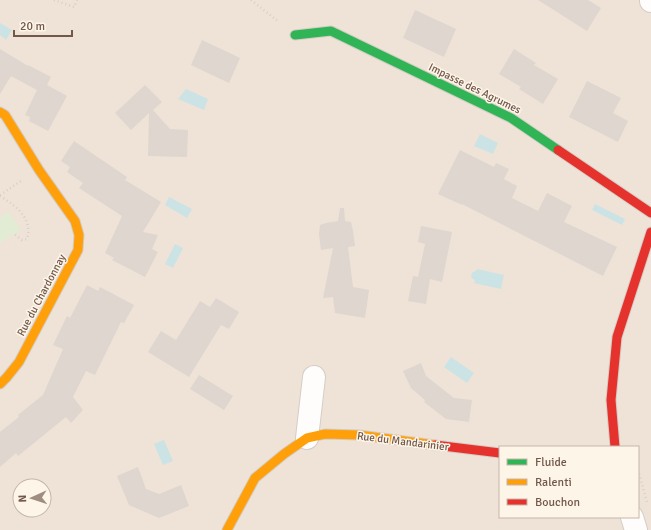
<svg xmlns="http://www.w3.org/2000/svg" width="651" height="530" font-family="Signika,sans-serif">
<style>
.residential{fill:#eee3d6;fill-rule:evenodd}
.green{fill:#e2ebd4}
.water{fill:#cbe3e5}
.building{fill:#ded6cf}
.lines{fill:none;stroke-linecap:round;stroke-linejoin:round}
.street-casing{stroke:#d4cdc7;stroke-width:24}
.fast-casing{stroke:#d4cdc6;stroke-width:11}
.slow-casing{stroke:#d4cdc6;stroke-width:11}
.jam-casing{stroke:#d4cdc6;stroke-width:11}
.path{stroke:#d6cfca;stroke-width:2.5;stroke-dasharray:1 3;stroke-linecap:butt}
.street{stroke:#fefdfc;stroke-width:22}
.fast{stroke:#30b455;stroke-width:9}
.slow{stroke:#ff9f0a;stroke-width:9}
.jam{stroke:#e5322d;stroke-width:9}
.labels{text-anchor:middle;stroke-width:3;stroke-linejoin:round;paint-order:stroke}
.street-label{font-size:11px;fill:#71584b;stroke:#fef5e9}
</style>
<rect width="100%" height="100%" fill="#f5f0e9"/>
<path class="residential" d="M0 0H651V530H0ZM500 447H638V517H500ZM20 486H44V510H20Z"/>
<path class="green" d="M9 212 21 230 0 243V217Z"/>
<path class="water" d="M0 23 12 30 6 40 0 35Z
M186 89 208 99 204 110 178 99Z
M480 134 498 143 493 154 474 146Z
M169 197 192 209 187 218 165 205Z
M595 204 625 219 622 225 592 210Z
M175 244 183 248 173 268 165 264Z
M477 269 504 275 501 289 474 283 475 280 471 278 472 273 473 272 476 271Z
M451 357 474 373 467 383 444 367Z
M164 440 173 461 163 465 154 444Z"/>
<path class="building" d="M538 0H588L601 8 587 31Z
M415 10 456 29 444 57 403 38Z
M202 40 240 58 229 83 191 65Z
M0 49 28 66V65L51 77 47 85 67 96 48 131 29 121 30 117 25 115 37 90 11 76 0 94Z
M514 49 536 63 534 65 558 79 543 104 519 89 521 87 499 74Z
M587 81 621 98 613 113 628 121 618 142 569 117Z
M145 85 162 102 153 110 170 129 188 130 187 157 148 156 149 113 131 130 115 113Z
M74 141 127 177 125 180 161 202 143 232 158 235 152 249 158 252 145 277 112 260 114 258 105 253 122 216 79 188 83 183 67 172 70 167 61 161Z
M460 150 494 167 496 163 509 169 504 179 517 186 512 198 538 211 547 193 572 206 564 222 617 247 603 276 462 204V205L438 194Z
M340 208H344L345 221 351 222 353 231 355 246 348 247 353 287 369 290 365 318 335 313 333 297 323 298 333 248 321 250 319 234 320 225 326 223 338 221Z
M421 226 452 232 442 282 430 279 426 304 408 301 413 276 418 277 425 244 418 242Z
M87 285 98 291 100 287 134 305 124 323 121 322 95 375 86 371 73 397 83 410 71 423 66 417 18 456 16 453 0 467V432L19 417 18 415 43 395 63 349 53 345 67 316 70 318Z
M216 298 239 312 229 329 221 325 189 377 148 352 161 331 176 340 200 301 210 307Z
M421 363 426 376 454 398 472 400 469 422 446 419 424 402 425 400 411 388 403 371Z
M199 375 233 396 224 410 190 389Z
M138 467 146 489 159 494 181 485 189 506 159 518 129 505 117 476Z"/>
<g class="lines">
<defs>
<path id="street" d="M651 0V1
M307 438 314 377
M632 517 636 530"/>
<path id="fast" d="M295 35 331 31 511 118 558 150"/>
<path id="slow" d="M0 112 5 115 39 170 75 221 79 235 78 250 19 362 7 377 0 384
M227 530 255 478 284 454 307 438 325 434 359 435 435 445"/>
<path id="jam" d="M558 150 651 213
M435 445 500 453
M615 447 611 400 617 337 651 232"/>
</defs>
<use href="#street" class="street-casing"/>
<use href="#fast" class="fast-casing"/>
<use href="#slow" class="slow-casing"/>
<use href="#jam" class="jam-casing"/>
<path class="path" d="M54 0 74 7 77 0
M251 0 279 22
M0 195 21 181
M0 196C16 206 33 218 27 239L22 240 14 234
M638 470 647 502"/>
<use href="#street" class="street"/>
<use href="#fast" class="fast"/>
<use href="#slow" class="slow"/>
<use href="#jam" class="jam"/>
</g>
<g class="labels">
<g class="street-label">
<text transform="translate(475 88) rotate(26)" y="4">Impasse des Agrumes</text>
<text transform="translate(41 295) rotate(-62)" y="4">Rue du Chardonnay</text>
<text transform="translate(403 441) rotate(7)" y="4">Rue du Mandarinier</text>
</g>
</g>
<rect x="499" y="446" width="140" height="72" fill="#fef5e9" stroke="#c6b6aa"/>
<rect x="507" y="459" width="20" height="6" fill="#30b455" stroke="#c6b6aa"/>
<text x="535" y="466" font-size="12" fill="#71584b">Fluide</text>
<rect x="507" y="479" width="20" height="6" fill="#ff9f0a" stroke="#c6b6aa"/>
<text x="535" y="486" font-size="12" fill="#71584b">Ralenti</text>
<rect x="507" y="499" width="20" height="6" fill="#e5322d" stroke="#c6b6aa"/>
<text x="535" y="506" font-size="12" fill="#71584b">Bouchon</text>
<g transform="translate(32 498) rotate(267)"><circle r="19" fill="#fef5e9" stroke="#c6b6aa"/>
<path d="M0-3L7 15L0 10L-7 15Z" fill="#9f8d82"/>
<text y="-6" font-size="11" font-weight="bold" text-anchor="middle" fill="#71584b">N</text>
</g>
<path d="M14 30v6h58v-6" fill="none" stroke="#71584b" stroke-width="2"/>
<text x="20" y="30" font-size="12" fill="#71584b" stroke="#fef5e9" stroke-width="3" paint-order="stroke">20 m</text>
</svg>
